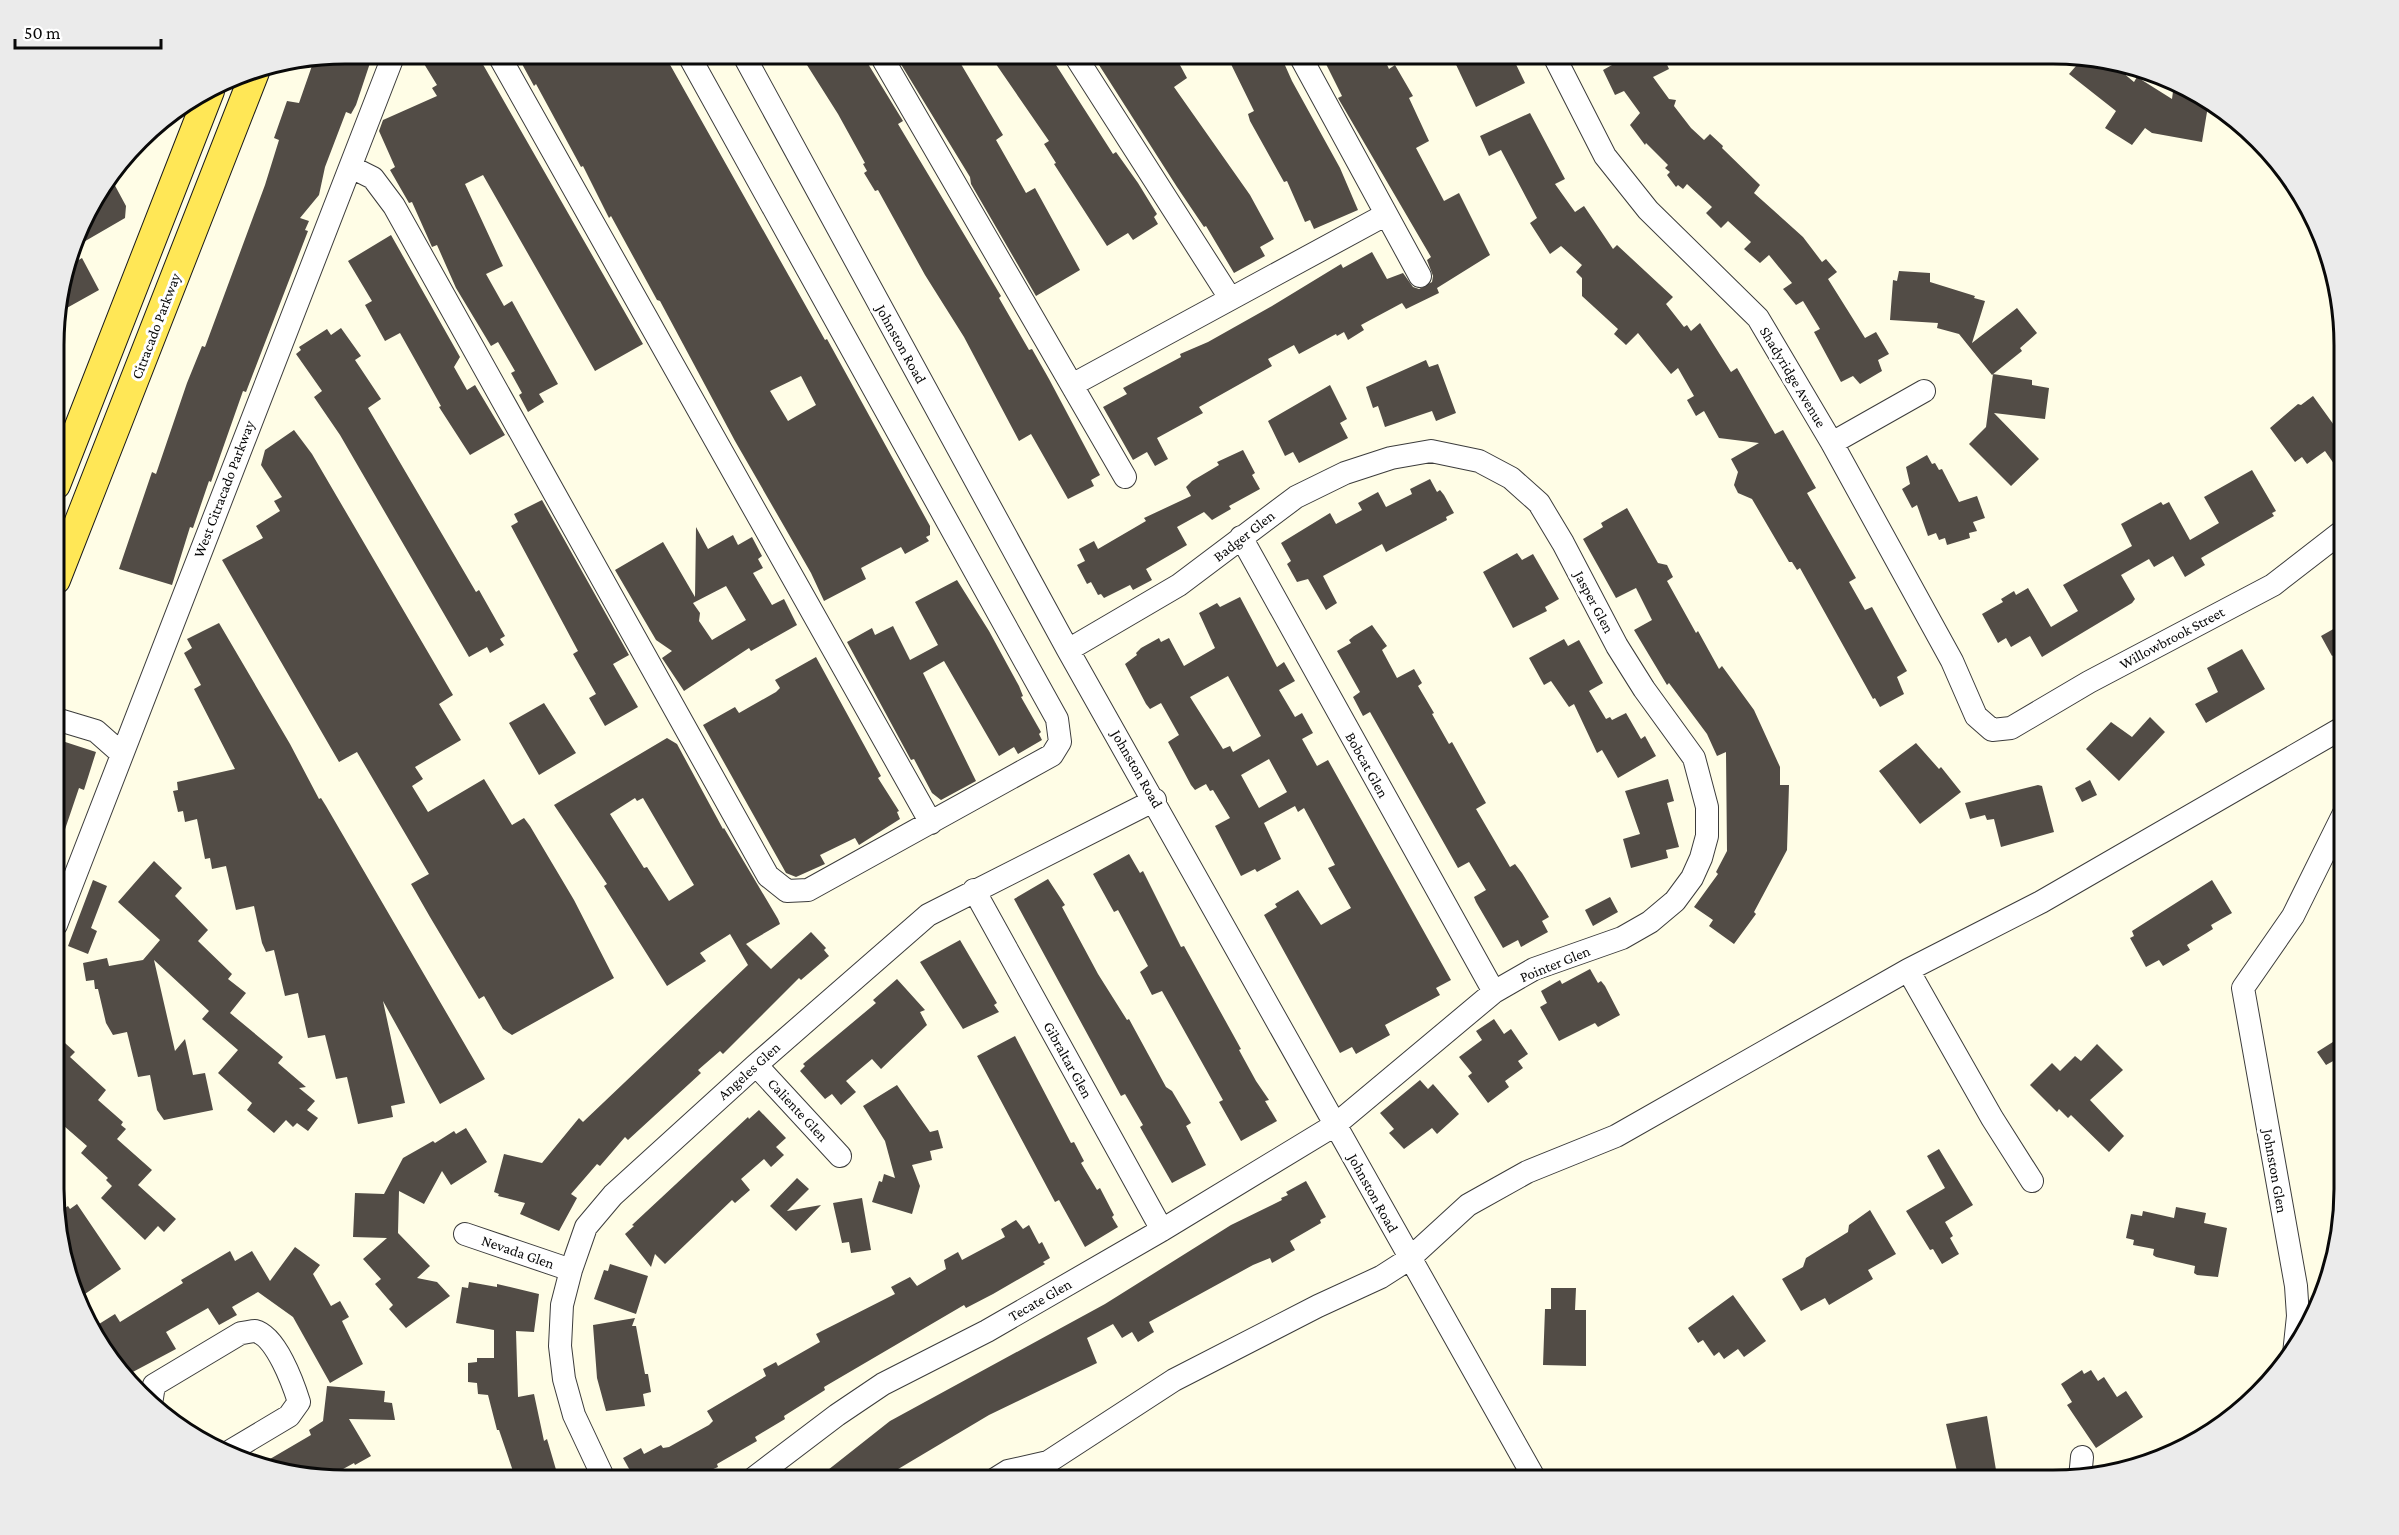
<svg xmlns="http://www.w3.org/2000/svg" width="2399" height="1535" font-family="'Crimson Pro',serif">
<style>
.building{fill:#524c46;fill-rule:evenodd}
.lines{fill:none;stroke-linecap:round;stroke-linejoin:round}
.minor-casing{stroke:#3c3c3c;stroke-width:24}
.major-casing{stroke:#1a1a1a;stroke-width:30}
.minor{stroke:#fff;stroke-width:22}
.major{stroke:#ffe756;stroke-width:28}
.labels{text-anchor:middle;stroke-width:6;stroke-linejoin:round;paint-order:stroke}
.street-label{font-size:15px;fill:#090909;stroke:#fff}
.rim{fill:none;stroke:#090909;stroke-width:3}
</style>
<rect width="100%" height="100%" fill="#fffde6"/>
<path class="building" d="M346 54H373L356 105 351 114 346 112 325 167 319 195 300 218 309 221 305 230 308 231 246 392 243 391 211 482 209 481 193 528 190 527 172 585 119 569 152 472 156 474 187 383 202 346 205 347 265 185 279 140 274 138 287 101 299 103 314 60Z
M418 54H477L643 344 595 371 483 175 465 184 503 266 486 274 504 306 512 301 558 384 539 394 544 402 528 412 519 395 522 393 511 373 515 371 498 342 491 346 456 288 437 245 432 247 412 202 409 203 390 170 395 167 379 131 383 120 437 96 432 88 437 85Z
M522 54H664L825 340 827 339 930 526V535L926 537 929 541 905 554 901 547 861 568 866 579 824 601 811 573 735 441 660 301 657 300 611 216 609 218 583 166 581 167 536 84 534 86 522 64 526 62ZM801 376 816 405 788 421 770 391Z
M800 54H862L903 121 898 124 1001 296 999 298 1029 350 1032 349 1049 379 1100 475 1091 480 1094 486 1068 499 1031 434 1019 441 964 337 925 275 878 190 875 191 864 173 867 171 863 164 865 163 838 114Z
M911 54H955L1003 135 996 140 1026 193 1035 188 1080 270 1036 296 971 184 970 177 899 61Z
M989 54H1049L1113 154 1116 152 1138 183 1157 214 1154 217 1158 224 1133 240 1128 233 1107 246 1054 164 1056 163 1044 144 1049 141Z
M1092 54H1174L1187 78 1174 87 1250 195 1274 239 1260 247 1265 256 1234 273 1206 226 1204 227 1177 187Z
M1226 54H1280L1292 81 1340 168 1358 210 1314 229 1310 220 1305 222 1287 181 1284 182 1250 121 1248 114 1254 111Z
M1321 54H1382L1389 69 1395 65 1413 96 1409 98 1429 141 1416 148 1444 201 1459 193 1490 255 1437 288 1439 293 1406 309 1402 303 1361 325 1364 330 1348 340 1344 332 1337 336 1336 334 1299 354 1294 345 1268 359 1272 366 1199 407 1203 413 1157 438 1168 459 1155 466 1147 452 1133 460 1103 407 1127 394 1123 388 1181 357 1180 354 1208 342 1272 306 1341 264 1343 268 1372 252 1387 279 1403 273 1413 287 1419 289 1432 282 1433 276 1427 260 1431 257 1338 98 1342 96Z
M1451 54H1511L1525 83 1476 107Z
M1606 54H1662L1669 69 1653 77 1669 99 1676 100 1674 106 1691 128 1704 140 1710 134 1723 146 1722 148 1760 185 1754 193 1803 237 1822 262 1826 259 1837 272 1828 279 1865 338 1876 332 1889 354 1878 360 1882 371 1860 384 1853 376 1841 382 1814 332 1820 329 1803 301 1796 305 1783 289 1792 283 1769 255 1760 263 1744 249 1751 242 1728 221 1721 228 1706 213 1712 207 1687 184 1683 189 1678 185 1676 187 1667 175 1670 172 1665 168 1668 165 1646 143 1645 145 1630 125 1640 113 1624 91 1615 95 1603 70 1612 65Z
M2083 58 2110 62 2134 82 2137 77 2172 99 2174 84 2209 100 2202 142 2152 133 2145 128 2132 145 2105 128 2116 111 2069 74Z
M1530 113 1565 179 1555 184 1575 212 1584 206 1613 249 1617 245 1673 297 1666 304 1684 327 1687 325 1691 331 1700 323 1731 372 1737 368 1775 434 1783 430 1816 488 1807 493 1856 578 1849 582 1865 610 1872 607 1907 671 1897 677 1904 694 1880 707 1875 698 1873 699 1800 568 1797 570 1792 562H1789L1752 499 1738 493 1734 485 1738 472 1731 459 1759 443 1719 438 1704 411 1696 416 1687 400 1694 396 1678 368 1671 374 1638 333 1626 345 1614 334 1618 329 1582 296V278L1576 272 1582 265 1561 246 1550 254 1530 223 1537 218 1501 150 1489 156 1480 136Z
M112 180 126 206 125 218 75 247 84 216Z
M391 235 460 357 454 367 467 390 475 385 505 435 470 455 439 407 441 406 400 333 385 341 365 305 372 301 348 261Z
M82 258 99 290 56 314 70 265Z
M1899 271 1930 273V282L1975 296 1974 298 1985 301 1972 343 2017 308 2037 333 2020 348 2022 351 1992 375 1959 334 1937 328 1938 323 1890 320 1893 280 1897 281Z
M341 328 361 356 355 360 381 399 368 408 476 592 479 590 505 636 500 639 504 645 490 653 487 647 469 657 340 435 314 397 322 391 296 354 301 350 299 347 327 329 331 335Z
M1426 360 1429 367 1438 364 1456 413 1436 421 1432 411 1385 427 1378 406 1373 408 1366 387Z
M1993 374 2032 380V385L2049 388 2045 419 1994 413 2039 459 2011 486 1969 444 1986 427Z
M1330 385 1347 419 1340 423 1348 438 1299 463 1293 452 1285 456 1268 421Z
M2313 396 2344 439V478L2325 451 2307 464 2302 457 2295 462 2270 428 2298 404 2301 405Z
M294 430 312 454 453 695 439 704 461 740 415 767 423 779 412 786 428 812 484 779 512 825 524 818 530 826 574 900 614 978 512 1035 503 1029 484 996 479 999 430 917 411 884 429 874 357 752 339 762 222 560 263 538 256 526 280 511 274 501 282 497 261 465 265 450Z
M1243 450 1255 473 1252 475 1260 489 1229 506 1231 509 1212 520 1204 512 1177 527 1187 545 1146 569 1152 580 1133 590 1130 585 1104 598 1101 594 1098 595 1091 582 1087 584 1077 565 1085 561 1079 549 1094 541 1098 549 1146 521 1144 518 1191 496 1186 487 1192 481 1219 465 1217 462Z
M1927 455 1932 464 1935 463 1939 470 1942 469 1959 502 1977 496 1985 518 1973 522 1977 531 1969 533 1970 538 1947 545 1945 538 1939 540 1936 533 1928 536 1917 505 1912 508 1902 489 1910 484 1906 467Z
M2252 470 2276 511 2272 513 2274 516 2201 558 2205 565 2185 577 2173 556 2154 567 2149 559 2121 575 2135 599 2132 603 2042 657 2030 636 2011 647 2006 638 1998 643 1982 614 2003 602 2001 599 2014 591 2016 595 2028 588 2051 627 2078 611 2063 585 2132 546 2121 524 2161 502 2163 505 2169 502 2190 540 2219 523 2204 497Z
M1430 479 1437 492 1440 490 1444 495 1454 513 1446 517 1447 520 1386 552 1382 544 1323 576 1337 603 1326 610 1308 579 1297 582 1287 564 1291 561 1281 543 1330 513 1336 524 1362 510 1358 503 1378 492 1386 507 1412 494 1410 489Z
M542 500 629 655 613 664 638 707 605 726 589 698 596 694 573 654 578 651 511 526 518 522 514 514Z
M1627 508 1658 563 1667 565 1673 577 1667 581 1696 633 1698 631 1719 669 1722 666 1754 710 1780 767V785H1789L1787 850 1754 912 1756 914 1734 944 1709 926 1713 920 1694 907 1718 874 1716 872 1727 851 1726 752 1717 756 1707 734 1669 683 1667 685 1634 630 1652 620 1636 588 1616 598 1583 539 1603 527 1601 523Z
M696 527 708 549 733 535 738 545 752 537 762 556 758 559 763 568 753 573 772 605 784 599 797 625 751 651 749 648 684 691 662 658 672 651 656 640 615 570 663 542 695 597ZM726 586 746 620 712 640 699 621 700 613 693 603Z
M1517 553 1522 560 1533 554 1559 599 1545 607 1547 611 1513 628 1483 572Z
M957 580 989 631 1019 686 1023 696 1021 697 1041 732 1039 734 1042 740 1018 754 1014 747 999 756 944 661 923 673 976 781 941 800 932 793 914 759 911 760 847 642 872 628 875 635 893 626 910 660 938 645 915 602Z
M1240 597 1277 667 1284 662 1295 681 1279 690 1295 717 1302 713 1313 733 1302 739 1317 766 1328 760 1451 980 1436 988 1440 995 1385 1025 1390 1035 1356 1054 1352 1047 1340 1053 1264 915 1277 907 1275 904 1298 890 1321 925 1351 908 1328 868 1335 865 1304 808 1298 812 1295 806 1264 823 1281 859 1257 872 1255 869 1241 876 1215 826 1230 818 1213 790 1210 791 1206 784 1195 790 1191 785 1168 742 1179 735 1161 703 1150 709 1146 704 1125 664 1137 655 1136 653 1141 648 1159 638 1161 642 1169 638 1184 666 1215 648 1199 613 1217 603 1220 607ZM1228 676 1261 736 1233 752 1230 746 1223 749 1190 697ZM1269 759 1287 792 1259 808 1241 775Z
M219 623 290 744 319 799 321 798 326 806 485 1079 440 1104 383 1001 405 1103 391 1106 393 1117 358 1124 347 1077 336 1079 325 1035 308 1038 298 993 285 996 274 950 266 952 262 943 254 906 236 910 226 866 212 869 210 858 205 859 197 819 185 822 183 811 178 812 173 791 178 790 177 782 235 769 194 689 201 685 184 653 192 648 187 639Z
M2344 623V649L2332 656 2321 636Z
M1372 625 1387 646 1382 650 1397 678 1414 669 1422 683 1418 686 1434 713 1432 714 1449 744 1452 742 1486 803 1476 809 1510 867 1515 864 1522 873 1549 917 1542 921 1548 932 1521 947 1518 940 1503 948 1476 902 1474 897 1486 890 1469 862 1458 868 1370 712 1363 716 1353 697 1360 692 1337 651 1351 643 1349 640 1354 636Z
M1564 639 1568 646 1579 640 1603 683 1589 691 1606 719 1610 717 1612 720 1626 713 1641 739 1645 736 1656 756 1618 778 1602 750 1597 753 1574 704 1569 707 1551 681 1544 685 1529 658Z
M2242 649 2265 689 2206 723 2195 704 2218 692 2207 668Z
M816 657 881 776 878 778 899 811 897 812 900 819 859 845 855 838 820 855 825 864 796 877 786 873 703 725 735 707 739 713 776 692 780 688 775 680Z
M544 703 576 753 539 775 509 723Z
M2150 717 2165 732 2119 781 2086 749 2111 722 2132 737Z
M667 738 677 744 723 829 724 828 778 919 780 924 746 944 771 969 811 932 826 948 824 950 829 956 801 980 799 978 723 1054 720 1051 698 1070 701 1073 628 1140 625 1137 600 1166 597 1164 571 1194 577 1198 559 1231 520 1214 525 1203 498 1196 499 1194 494 1192 504 1154 542 1163 579 1118 583 1122 748 965 730 934 700 953 706 961 667 986 604 886 607 884 554 805ZM635 798 637 801 643 798 694 885 669 901 647 867 644 868 610 814Z
M56 739 96 752 84 790 79 788 59 847 56 846Z
M1916 743 1939 769 1941 767 1961 792 1920 824 1879 771Z
M1668 779 1674 801 1667 803 1679 847 1666 850 1668 858 1631 868 1623 839 1640 834 1625 791Z
M2090 780 2097 795 2082 802 2075 788Z
M2038 785 2042 786 2054 832 2001 847 1994 819 1987 820 1985 815 1970 819 1965 803Z
M1129 854 1140 873 1143 871 1181 947 1184 946 1241 1049 1239 1050 1256 1081 1269 1100 1265 1101 1277 1121 1241 1141 1219 1102 1223 1100 1162 991 1152 995 1140 972 1148 966 1118 910 1114 912 1093 874Z
M154 861 182 888 175 896 208 930 198 941 232 974 228 979 246 993 230 1013 283 1057 278 1063 306 1087 299 1088 315 1101 307 1110 318 1118 308 1131 297 1123 293 1127 286 1120 274 1133 247 1110 252 1103 218 1073 238 1050 202 1019 209 1011 154 960 175 1051 185 1039 193 1075 205 1073 213 1110 164 1120 157 1110 150 1075 138 1077 127 1032 113 1035 106 1023 98 989H95L94 980 86 981 83 963 107 958 109 966 143 960 160 940 118 902Z
M1048 879 1065 905 1062 907 1098 974 1127 1020 1129 1019 1166 1087 1172 1091 1191 1123 1186 1126 1206 1165 1172 1183 1140 1127 1143 1125 1125 1094 1121 1096 1014 899Z
M93 880 107 886 91 928 97 931 88 954 68 946Z
M2212 880 2232 913 2211 925 2213 929 2187 945 2190 950 2163 966 2159 960 2146 967 2130 938 2134 936 2132 931Z
M1610 897 1618 912 1593 926 1585 910Z
M960 940 997 1003 994 1005 999 1012 963 1029 920 962Z
M1590 969 1598 983 1601 981 1605 986 1620 1015 1598 1027 1595 1023 1559 1041 1540 1007 1547 1003 1541 991 1560 980 1562 984Z
M897 979 925 1010 920 1012 927 1025 881 1069 872 1059 846 1081 856 1092 841 1105 832 1094 825 1099 800 1071 805 1066 803 1064 876 1003 873 1000Z
M1494 1019 1504 1034 1511 1029 1528 1054 1518 1061 1523 1068 1505 1081 1509 1087 1488 1103 1468 1076 1472 1073 1459 1057 1482 1040 1476 1031Z
M56 1035 75 1052 70 1057 106 1090 98 1100 123 1122 121 1125 126 1129 117 1139 152 1170 138 1185 176 1219 164 1232 158 1226 145 1240 101 1198 112 1186 106 1180 108 1178 81 1153 87 1146 56 1119Z
M2344 1035V1055L2326 1065 2317 1052Z
M1015 1036 1071 1143 1074 1142 1084 1161 1081 1163 1097 1190 1100 1188 1114 1215 1112 1217 1118 1227 1085 1247 1059 1200 1055 1202 977 1056Z
M2097 1044 2123 1070 2090 1100 2124 1136 2109 1152 2071 1115 2068 1118 2059 1109 2057 1112 2030 1085 2052 1063 2060 1071 2075 1056 2081 1061Z
M1420 1080 1428 1089 1433 1084 1459 1114 1437 1134 1432 1128 1404 1149 1389 1133 1394 1129 1380 1113Z
M897 1085 930 1132 938 1130 943 1148 930 1151 932 1160 912 1165 920 1186 912 1214 872 1202 879 1181 882 1182 884 1174 895 1178 885 1141 863 1106Z
M759 1110 786 1138 776 1147 784 1155 771 1167 764 1159 741 1179 750 1190 735 1203 732 1200 665 1264 655 1254 651 1267 625 1234 634 1226 632 1225 748 1117 749 1119Z
M466 1128 487 1162 451 1185 442 1171 424 1204 399 1191 398 1233 430 1266 417 1278 437 1282 450 1296 406 1328 389 1309 393 1305 375 1284 381 1279 363 1259 387 1238 353 1237 355 1193 384 1194 403 1158 433 1141 435 1143 454 1131 456 1134Z
M1939 1149 1973 1205 1945 1222 1953 1236 1950 1238 1959 1254 1942 1264 1933 1249 1930 1250 1906 1211 1945 1188 1927 1156Z
M797 1178 809 1189 787 1211 821 1205 796 1231 770 1206Z
M1306 1181 1326 1217 1320 1220 1321 1223 1290 1241 1295 1250 1272 1263 1270 1258 1253 1265 1149 1322 1154 1332 1138 1342 1132 1332 1122 1338 1113 1324 1087 1338 1097 1363 989 1415 878 1481H814L890 1421 1105 1304 1231 1225 1282 1200 1281 1198 1288 1195 1286 1192Z
M862 1198 871 1250 851 1253 849 1242 842 1243 833 1203Z
M77 1204 121 1269 85 1294 74 1277 56 1227V1214L68 1206 70 1209Z
M2176 1207 2206 1213 2204 1223 2227 1228 2218 1277 2197 1275 2194 1273 2195 1266 2156 1257 2153 1255 2154 1249 2133 1245 2134 1240 2126 1238 2131 1214 2142 1216 2143 1211 2174 1218Z
M1870 1210 1896 1254 1868 1270 1873 1279 1829 1305 1825 1298 1801 1311 1782 1279 1803 1267 1806 1258 1848 1232 1849 1225Z
M1016 1220 1023 1229 1029 1225 1039 1244 1042 1242 1050 1258 1043 1262 1045 1264 993 1294 966 1308 964 1305 824 1387 825 1390 784 1416 785 1419 755 1437 757 1441 717 1464 718 1467 711 1470 713 1473 699 1481H645L639 1470 632 1474 623 1458 641 1448 644 1454 661 1445 663 1448 669 1447 709 1425 713 1421 707 1411 766 1376 763 1369 776 1362 778 1366 820 1342 816 1334 895 1294 891 1287 910 1277 917 1286 946 1269 944 1260 958 1252 962 1260 1005 1237 1001 1229Z
M295 1247 320 1265 313 1274 331 1306 340 1301 349 1317 342 1321 363 1364 330 1383 293 1317 258 1292 232 1307 237 1315 219 1325 208 1308 166 1332 176 1349 129 1374 93 1335 91 1329 115 1314 120 1322 183 1283 181 1280 230 1251 235 1261 252 1251 270 1281Z
M610 1264 648 1276 636 1314 594 1299 604 1270 608 1271Z
M469 1282 497 1287V1284L539 1294 534 1332 516 1331 518 1397 534 1394 544 1441 547 1439 557 1473 534 1481H519L517 1476 515 1477 499 1430H497L488 1395 478 1394 477 1383 468 1382V1363L477 1362V1358H494V1330L456 1323 462 1287 468 1288Z
M1551 1288H1576L1575 1310H1586V1366L1543 1365 1545 1309H1551Z
M1733 1295 1766 1341 1744 1357 1738 1349 1724 1359 1719 1352 1714 1356 1703 1340 1698 1343 1688 1328Z
M635 1318 632 1326H636L645 1374H648L651 1392 643 1394 645 1406 606 1411 597 1378 593 1325Z
M2082 1370 2084 1374 2091 1370 2098 1381 2104 1377 2117 1397 2126 1391 2143 1417 2096 1448 2067 1405 2072 1402 2061 1384Z
M327 1386 385 1391 384 1402 392 1403 395 1420 349 1419 371 1456 355 1465 354 1463 334 1474 331 1469 319 1477 275 1469 270 1459 311 1435 309 1430 323 1421Z
M1987 1416 1997 1476 1988 1477 1989 1480H1959L1946 1424Z"/>
<g class="lines">
<defs>
<path id="minor" d="M498 54 931 823
M743 54 1068 650 1536 1481
M880 54 1125 477
M1074 54 1230 298
M1299 54 1420 276
M1553 54 1605 156 1648 210 1758 318 1832 443 1952 661 1976 716 1992 730 2011 728 2089 682 2273 585 2344 530
M351 167 373 178 394 206 768 876 787 891 808 890 1052 755 1060 742 1057 719 688 54
M1072 385 1385 215
M1832 443 1924 391
M1241 537 1494 992
M56 719 96 731 122 754
M974 890 1162 1230
M56 925 394 54
M1908 970 1992 1118 2032 1181
M756 1065 840 1156
M465 1234 571 1270
M2294 1354 2298 1316 2296 1286 2243 988 2293 916 2344 813
M152 1398 154 1385 241 1333C245 1333 251 1331 255 1331 276 1336 293 1383 299 1402L289 1416 227 1453
M2080 1478 2082 1457
M605 1481 574 1415 564 1379 560 1346 562 1305 571 1270 586 1227 613 1195 756 1065 928 915 1155 800
M750 1481 837 1415 883 1384 987 1331 1162 1230 1335 1125 1494 992 1534 969 1622 938 1650 922 1675 901 1692 878 1701 858 1707 836V807L1694 758 1644 689 1617 646 1563 543 1539 503 1511 478 1479 461 1431 451 1391 458 1345 473 1296 497 1179 585 1068 650
M992 1481 1008 1471 1048 1462 1174 1380 1318 1306 1381 1277 1409 1259 1468 1205 1527 1172 1616 1136 1908 970 2041 902 2344 727"/>
<path id="major" d="M56 485 210 91
M56 580 255 72"/>
</defs>
<use href="#minor" class="minor-casing"/>
<use href="#major" class="major-casing"/>
<use href="#minor" class="minor"/>
<use href="#major" class="major"/>
</g>
<g class="labels">
<g class="street-label">
<text transform="translate(156 326) rotate(-69)" y="5">Citracado Parkway</text>
<text transform="translate(901 344) rotate(61)" y="5">Johnston Road</text>
<text transform="translate(1793 377) rotate(59)" y="5">Shadyridge Avenue</text>
<text transform="translate(224 489) rotate(-69)" y="5">West Citracado Parkway</text>
<text transform="translate(1244 536) rotate(-38)" y="5">Badger Glen</text>
<text transform="translate(1594 602) rotate(62)" y="5">Jasper Glen</text>
<text transform="translate(2172 638) rotate(-28)" y="5">Willowbrook Street</text>
<text transform="translate(1367 765) rotate(61)" y="5">Bobcat Glen</text>
<text transform="translate(1137 769) rotate(60)" y="5">Johnston Road</text>
<text transform="translate(1555 964) rotate(-22)" y="5">Pointer Glen</text>
<text transform="translate(1068 1060) rotate(61)" y="5">Gibraltar Glen</text>
<text transform="translate(749 1071) rotate(-42)" y="5">Angeles Glen</text>
<text transform="translate(798 1110) rotate(47)" y="5">Caliente Glen</text>
<text transform="translate(2275 1171) rotate(80)" y="5">Johnston Glen</text>
<text transform="translate(1373 1193) rotate(61)" y="5">Johnston Road</text>
<text transform="translate(518 1252) rotate(19)" y="5">Nevada Glen</text>
<text transform="translate(1040 1300) rotate(-30)" y="5">Tecate Glen</text>
</g>
</g>
<path d="M0 0H2399V1535H0ZM345 64H2053A281 281 0 0 1 2334 345V1189A281 281 0 0 1 2053 1470H345A281 281 0 0 1 64 1189V345A281 281 0 0 1 345 64Z" fill="#ebebeb" fill-rule="evenodd"/>
<path class="rim" d="M345 64H2053A281 281 0 0 1 2334 345V1189A281 281 0 0 1 2053 1470H345A281 281 0 0 1 64 1189V345A281 281 0 0 1 345 64Z"/>
<path d="M15 39v9h146v-9" fill="none" stroke="#090909" stroke-width="3"/>
<text x="24" y="39" font-size="18" fill="#090909" stroke="#ffffff" stroke-width="4.5" paint-order="stroke">50 m</text>
</svg>
